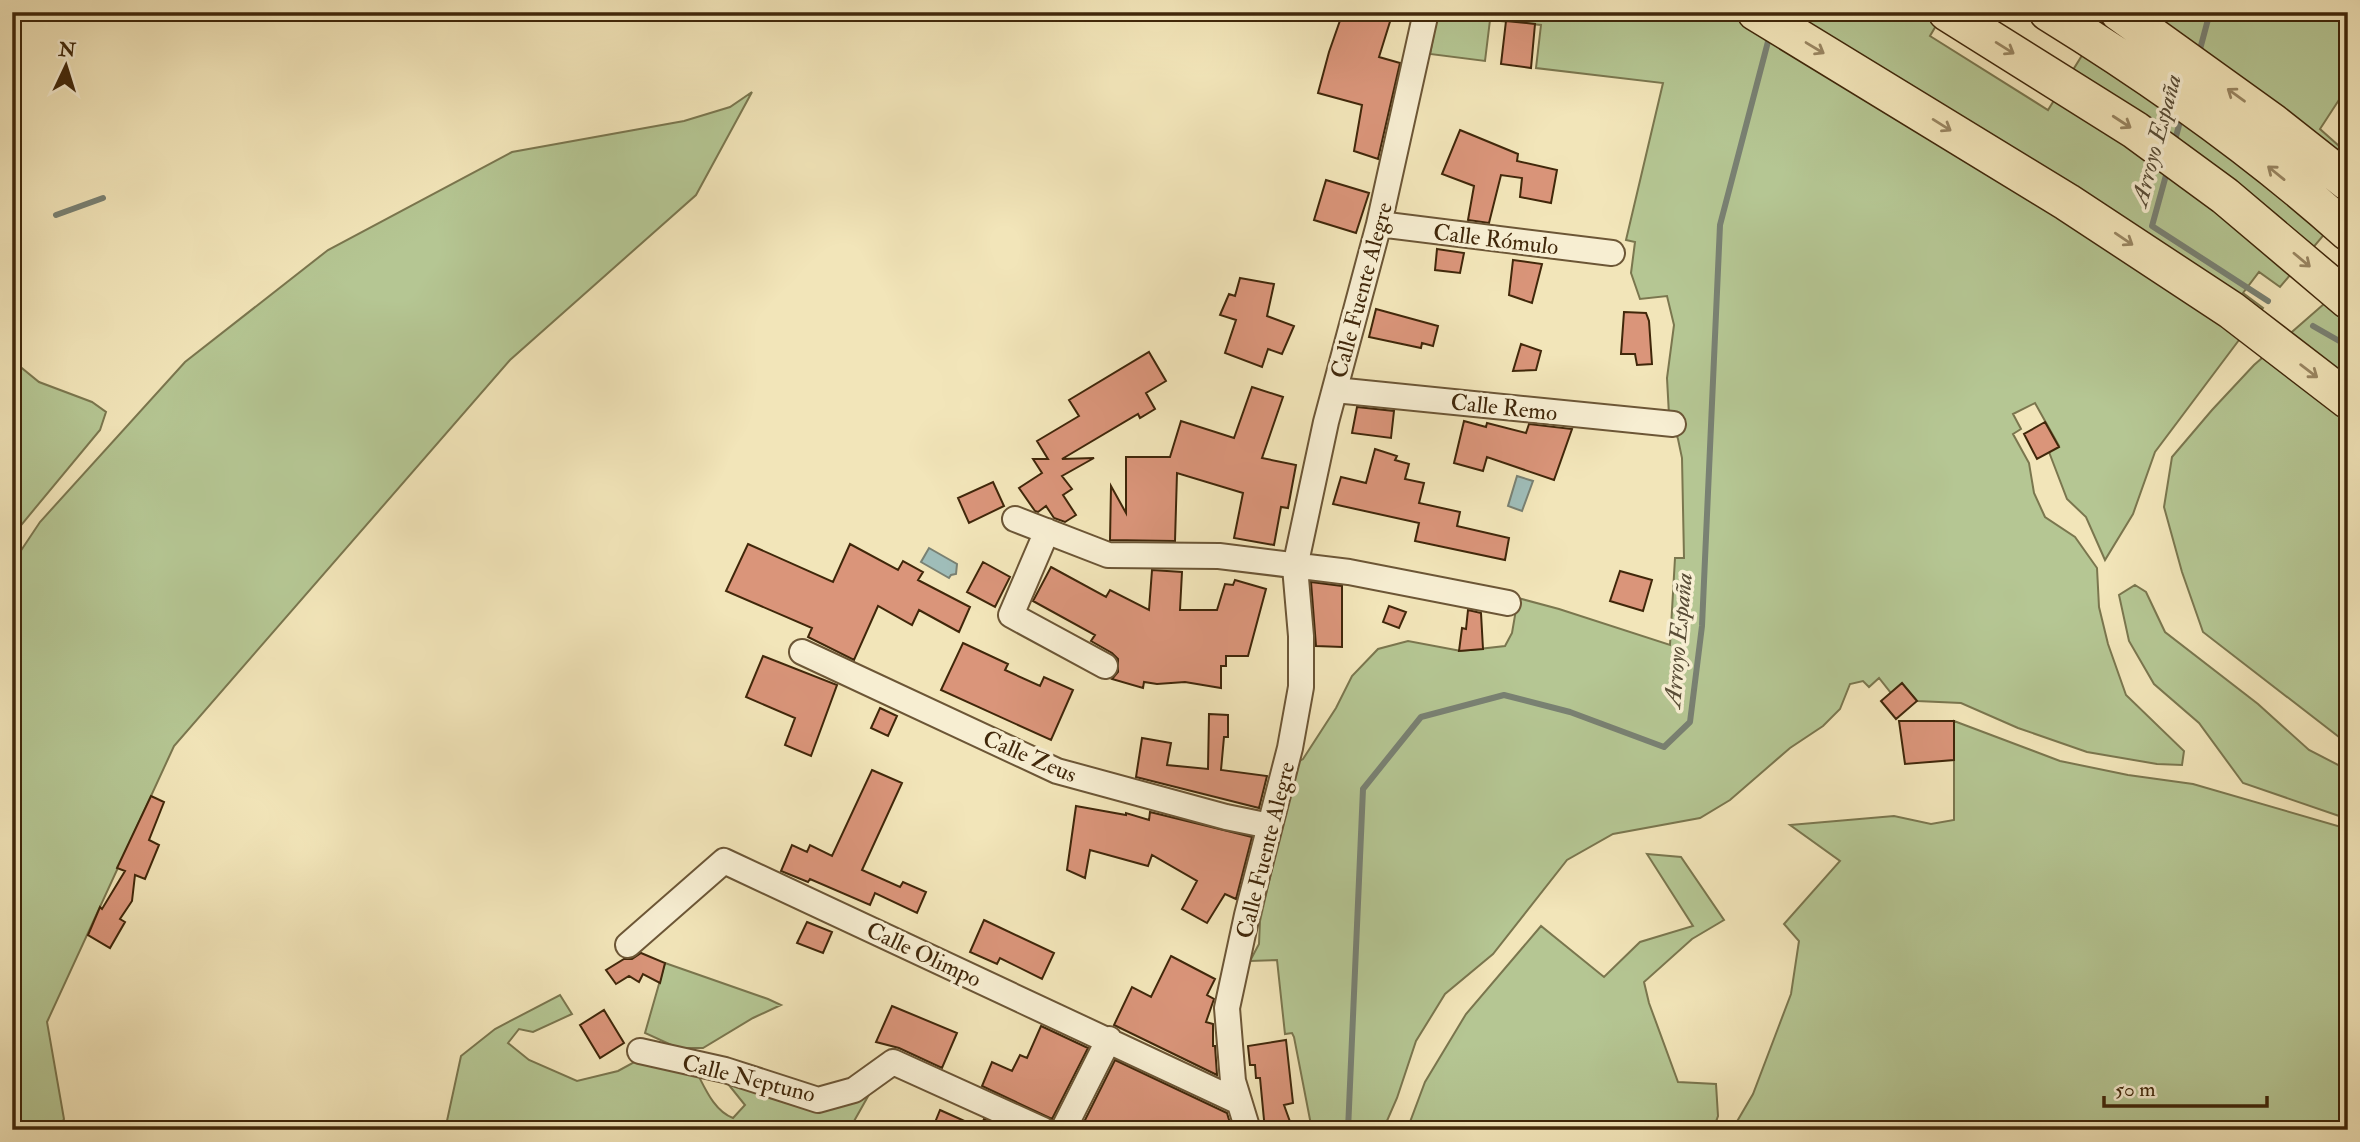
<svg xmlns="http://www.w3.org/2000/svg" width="2360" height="1142" font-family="'IM FELL Double Pica',serif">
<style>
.green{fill:#b5c693;stroke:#7a764e;stroke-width:2}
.water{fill:#9fbdb9;stroke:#798173;stroke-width:2}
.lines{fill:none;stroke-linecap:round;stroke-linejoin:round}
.stream{stroke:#798173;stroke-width:6}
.building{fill:#da957a;stroke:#40270a;stroke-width:2}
.minor-casing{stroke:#6c5636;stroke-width:28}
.highway-casing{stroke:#40270a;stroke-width:40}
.minor{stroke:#f7eed2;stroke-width:24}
.highway{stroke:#f2e5b9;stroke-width:37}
.oneway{stroke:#998662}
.labels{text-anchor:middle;stroke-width:7;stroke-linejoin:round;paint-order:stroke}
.street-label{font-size:23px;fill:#40270a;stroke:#f7eed2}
.water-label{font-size:24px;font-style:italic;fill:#584c36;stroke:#f7eed2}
</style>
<rect width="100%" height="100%" fill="#f2e5b9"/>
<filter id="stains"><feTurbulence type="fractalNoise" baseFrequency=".00286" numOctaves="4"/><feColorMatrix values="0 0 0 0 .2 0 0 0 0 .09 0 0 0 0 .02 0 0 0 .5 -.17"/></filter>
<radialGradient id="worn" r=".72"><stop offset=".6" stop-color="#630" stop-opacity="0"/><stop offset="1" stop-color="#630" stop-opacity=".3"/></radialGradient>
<path class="green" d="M1438 12H1561L1587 21H1620L1660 15 1665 12H1944L1930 36 2048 110 2109 12H2348V86L2320 129 2348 154V206L2280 287 2259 272 2243 293 2263 308 2155 452 2133 514 2105 560 2086 517 2067 499 2049 452 2059 446 2035 403 2013 414 2021 429 2013 434 2029 463 2034 493 2045 517 2075 537 2097 568 2099 607 2108 644 2126 695 2184 751 2182 765 2157 764 2087 752 2018 728 1961 703 1917 701 1902 684 1891 693 1879 678 1869 687 1863 681 1850 684 1840 709 1823 726 1790 748 1730 800 1700 818 1613 834 1567 860 1493 954 1445 994 1416 1041 1397 1098 1383 1130H1312L1294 1037 1292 1033 1285 1034 1277 960 1250 961 1259 944 1260 921 1296 763 1303 759 1336 708 1352 676 1378 649 1408 641 1461 651 1505 646 1512 633 1518 598 1559 609 1670 645 1675 558H1684L1682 458 1678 439 1669 415 1667 378 1674 325 1667 296 1640 299 1631 273 1635 242 1626 240 1663 83 1536 68 1541 25 1490 20 1485 61 1430 54Z
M752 92 696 195 510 360 174 746 47 1022 64 1119 58 1130H12V564L40 522 185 362 328 250 512 152 684 121 730 107Z
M2325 303 2348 322V744L2203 632 2182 572 2164 507 2172 457 2212 410 2254 365Z
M12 360 39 382 92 402 106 412 100 430 22 524 12 539Z
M2135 585 2146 592 2165 632 2258 704 2309 750 2348 770V819L2243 783 2199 723 2154 684 2129 641 2119 595Z
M1954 721 2060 761 2128 775 2193 784 2348 829V1130H1732L1753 1094 1791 994 1799 941 1784 924 1840 861 1790 825 1894 816 1931 824 1954 820Z
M1647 854 1681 857 1724 920 1692 939 1644 982 1649 1003 1678 1082 1716 1084 1718 1116 1713 1130H1407L1425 1082 1466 1014 1541 926 1604 977 1640 942 1693 926Z
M665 963 768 999 781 1005 753 1018 703 1048H678L645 1033Z
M560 995 572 1014 533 1032 519 1029 508 1043 529 1060 577 1081 618 1071 638 1060 696 1071C705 1088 714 1111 733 1118L745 1105 724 1079 766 1095 871 1091 849 1130H445L461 1056 495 1029Z"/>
<path class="water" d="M1517 476 1533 481 1522 511 1508 506Z
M929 548 957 564 956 574 951 575 949 578 921 562Z"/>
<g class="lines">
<path class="stream" d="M2199 53 2210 12
M2174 144 2182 114
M2168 168 2152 226 2268 301
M56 215 103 198
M2313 326 2348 346
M1348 1130 1363 789 1421 717 1504 695 1570 712 1664 747 1690 722 1702 626 1720 225 1770 34"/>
</g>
<path class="building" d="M1343 12H1393L1379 57 1400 63 1378 159 1354 151 1362 105 1318 93 1329 52Z
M1506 21 1535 24 1531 68 1501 64Z
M1460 130 1518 154 1517 161 1557 170 1551 203 1520 197 1522 178 1501 175 1489 223 1468 220 1474 186 1442 174Z
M1326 180 1369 193 1356 233 1314 220Z
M1437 249 1464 253 1460 273 1435 270Z
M1513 260 1542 264 1532 303 1509 295Z
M1240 278 1274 284 1267 316 1294 326 1282 354 1268 349 1262 367 1225 353 1236 320 1220 315 1229 294 1235 296Z
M1376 309 1438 326 1433 346 1422 343 1421 348 1369 337Z
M1624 312 1646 313 1649 321 1652 364 1637 365 1635 354H1621Z
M1521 344 1541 351 1536 370 1513 371Z
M1149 352 1166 381 1146 393 1155 409 1140 418 1138 414 1062 459 1094 458 1062 476 1072 489 1063 495 1076 515 1065 522 1054 518 1046 506 1038 512 1035 511 1019 488 1042 473 1033 459H1048L1037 441 1079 416 1069 400Z
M1252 387 1283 397 1262 458 1296 465 1288 508 1281 507 1274 545 1234 538 1243 493 1177 473 1175 541 1110 540 1111 486 1126 513V457H1170L1181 421 1234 438Z
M1357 407 1394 411 1391 438 1352 433Z
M1464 421 1486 427 1487 423 1526 433 1529 424 1572 429 1554 480 1487 457 1483 471 1454 463Z
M2045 422 2059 447 2037 459 2024 434Z
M1375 449 1397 456 1395 460 1409 464 1405 479 1424 483 1419 503 1460 512 1457 526 1509 538 1505 560 1415 541 1419 523 1333 504 1341 477 1366 483Z
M993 482 1004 506 969 523 958 498Z
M748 544 833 582 850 544 898 570 903 561 923 572 918 580 970 607 959 632 919 610 912 625 878 606 854 660 808 637 812 628 726 591Z
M983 562 1010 577 995 607 967 592Z
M1051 567 1106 597 1110 590 1149 610 1152 570 1182 572 1180 610H1217L1225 584 1233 585 1235 580 1266 589 1248 656H1226V666H1221V688L1185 682 1157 684 1144 682 1143 688 1112 679 1118 672V659L1112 653 1091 641 1095 635 1033 601Z
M1620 571 1652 580 1643 611 1610 601Z
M1311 582 1342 586V647L1316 646Z
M1389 606 1406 612 1399 628 1383 622Z
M1468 610 1481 613 1483 649 1459 651 1462 628 1466 629Z
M963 643 1008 664 1005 670 1040 686 1044 677 1073 690 1051 740 941 690Z
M763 656 837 685 811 756 785 745 795 718 746 697Z
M1902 683 1917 701 1896 719 1881 701Z
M880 708 897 716 888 736 871 728Z
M1209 714 1228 715V737H1224L1221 770 1267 776 1259 808 1136 777 1142 738 1171 743 1167 765 1208 769Z
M1899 721H1954V760L1905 764Z
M872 770 902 783 862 870 900 887 903 882 926 892 917 913 875 893 870 905 810 879 808 882 781 871 792 845 807 852 810 845 832 856Z
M151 796 164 802 149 840 159 845 145 879 135 875 132 901 120 919 125 922 110 948 88 935 100 907 102 909 125 871 117 868Z
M1076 806 1126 815V813L1149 820 1150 812 1252 837 1236 899 1225 894 1207 923 1182 909 1197 881 1152 855 1148 866 1090 850 1085 878 1067 870Z
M984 920 1054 953 1042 979 1000 958 997 964 970 952Z
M807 922 832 932 823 953 797 943Z
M641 953 665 963 660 983 643 974 639 982 629 976 616 984 606 970 624 959H632Z
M1171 956 1215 979 1207 995 1214 999 1206 1022 1213 1024V1046H1215L1217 1075 1114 1025 1132 987 1151 997Z
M892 1006 957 1033 942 1068 899 1048 876 1042Z
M604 1010 624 1043 600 1058 580 1025Z
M1041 1026 1088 1048 1052 1119 982 1086 992 1062 1012 1071 1020 1055 1027 1058Z
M1286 1040 1293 1103 1284 1105 1293 1130H1265L1260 1078H1256L1255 1065H1250L1248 1046Z
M1115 1060 1227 1113 1232 1130H1080Z
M940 1110 980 1128 984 1119 1006 1130H932Z"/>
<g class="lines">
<defs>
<path id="minor" d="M1379 224 1612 253
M1335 390 1673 424
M1015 519 1108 555 1219 556 1349 572 1508 603
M1047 531 1011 615 1105 666
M802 652 1057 771 1226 817 1270 826
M628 945 724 861 1239 1102
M640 1051 725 1070 818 1100 854 1090 893 1062 1043 1130
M1063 1130 1109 1039
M1248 1130 1233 1081 1227 1008 1247 915 1290 748 1301 687V636L1295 567 1326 422 1379 224 1426 12"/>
<path id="highway" d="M1756 12 2067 202 2231 310 2348 400
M1947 12 2135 130 2225 196 2348 300
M2048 12C2150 75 2259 152 2348 232
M2119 12 2272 122 2348 182"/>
</defs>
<use href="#minor" class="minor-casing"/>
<use href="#highway" class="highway-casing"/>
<use href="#minor" class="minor"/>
<use href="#highway" class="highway"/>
</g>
<defs><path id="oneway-shaft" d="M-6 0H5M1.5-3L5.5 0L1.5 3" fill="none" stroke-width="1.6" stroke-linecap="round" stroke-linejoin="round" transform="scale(1.75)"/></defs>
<g class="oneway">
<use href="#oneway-shaft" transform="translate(1815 48) rotate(31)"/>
<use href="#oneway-shaft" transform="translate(2005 48) rotate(32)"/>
<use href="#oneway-shaft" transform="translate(2236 95) rotate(-144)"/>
<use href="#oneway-shaft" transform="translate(2122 122) rotate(33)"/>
<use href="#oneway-shaft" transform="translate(1942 125) rotate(32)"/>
<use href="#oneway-shaft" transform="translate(2276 173) rotate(-141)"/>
<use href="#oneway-shaft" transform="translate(2124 239) rotate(34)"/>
<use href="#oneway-shaft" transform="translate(2302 260) rotate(40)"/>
<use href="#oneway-shaft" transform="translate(2309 371) rotate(37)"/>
</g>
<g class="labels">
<g class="street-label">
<text transform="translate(1496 239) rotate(7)" y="8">Calle Rómulo</text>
<text transform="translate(1361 290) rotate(-75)" y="8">Calle Fuente Alegre</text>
<text transform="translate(1504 407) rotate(6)" y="8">Calle Remo</text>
<text transform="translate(1030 756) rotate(23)" y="8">Calle Zeus</text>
<text transform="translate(1265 850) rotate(-76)" y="8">Calle Fuente Alegre</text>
<text transform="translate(924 954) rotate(25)" y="8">Calle Olimpo</text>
<text transform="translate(749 1078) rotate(14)" y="8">Calle Neptuno</text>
</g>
<g class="water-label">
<text transform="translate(2156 140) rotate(-75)" y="8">Arroyo España</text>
<text transform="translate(1678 640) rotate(-85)" y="8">Arroyo España</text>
</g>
</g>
<rect width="2360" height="1142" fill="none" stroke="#f2e5b9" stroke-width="42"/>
<rect x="14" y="14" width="2332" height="1114" fill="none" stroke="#40270a" stroke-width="3.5"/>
<rect x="21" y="21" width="2318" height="1100" fill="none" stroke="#40270a" stroke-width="2"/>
<g transform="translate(66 66) rotate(4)" stroke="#f7eed2" stroke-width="5" paint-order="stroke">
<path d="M0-5L12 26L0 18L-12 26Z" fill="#40270a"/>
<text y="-10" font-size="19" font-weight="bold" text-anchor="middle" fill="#40270a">N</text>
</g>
<path d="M2104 1096v10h163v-10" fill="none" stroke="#40270a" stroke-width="3.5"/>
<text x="2115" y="1096" font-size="21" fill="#40270a" stroke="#f7eed2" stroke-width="5" paint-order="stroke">50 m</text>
<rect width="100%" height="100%" filter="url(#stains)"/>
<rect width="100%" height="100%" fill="url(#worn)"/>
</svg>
